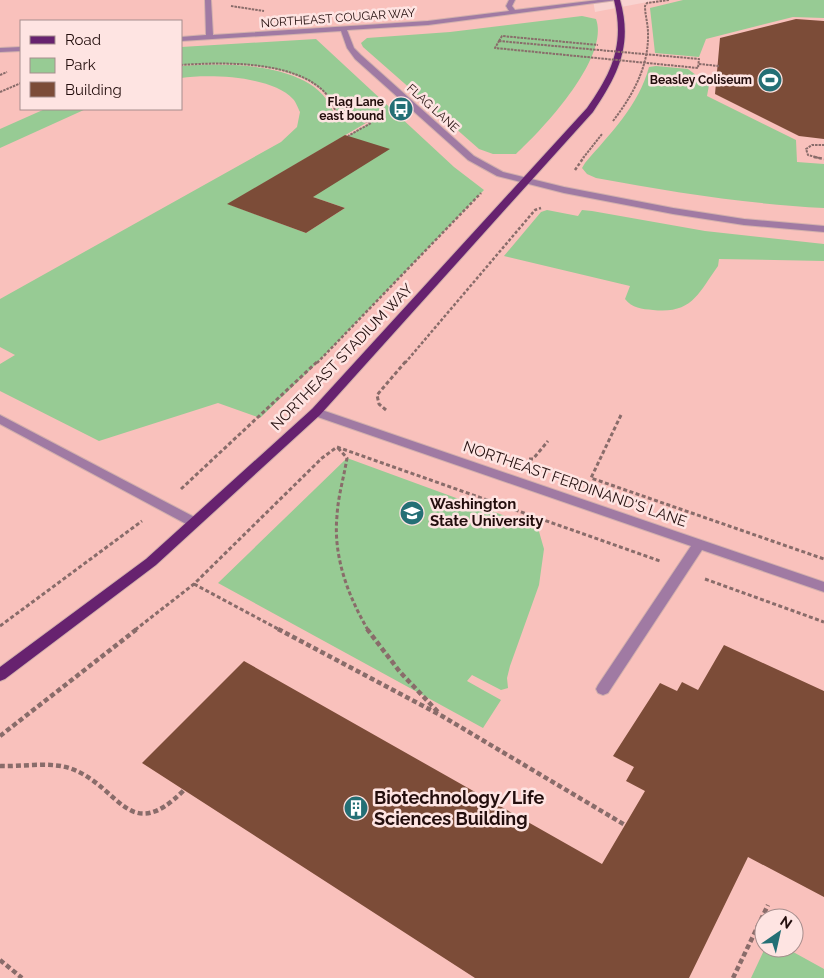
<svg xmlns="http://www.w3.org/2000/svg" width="824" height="978" font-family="Raleway,sans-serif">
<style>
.built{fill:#f9c1bc;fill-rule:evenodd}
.green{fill:#97cb94}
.building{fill:#7c4c38}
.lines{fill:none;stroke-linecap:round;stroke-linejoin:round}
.minor-casing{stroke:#d2b0ad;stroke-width:2}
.major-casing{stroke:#d2b0ad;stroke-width:2}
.path-far3{stroke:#896c6a;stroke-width:2;stroke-dasharray:2.5 1;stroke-linecap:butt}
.path-far2{stroke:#896c6a;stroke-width:2.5;stroke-dasharray:3 2;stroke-linecap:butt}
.path-far1{stroke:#896c6a;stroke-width:3;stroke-dasharray:4 2.5;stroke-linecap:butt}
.path{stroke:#896c6a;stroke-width:4.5;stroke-dasharray:5 3;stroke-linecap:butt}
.minor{fill:#a07aa3;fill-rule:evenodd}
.major{fill:#67226f;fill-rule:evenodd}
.path-bridge{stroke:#896c6a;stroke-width:2;stroke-dasharray:2.5 1;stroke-linecap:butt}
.labels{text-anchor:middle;stroke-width:5;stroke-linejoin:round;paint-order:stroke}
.far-street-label{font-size:12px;fill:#230e0d;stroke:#fee4e2}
.far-poi-label{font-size:12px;font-weight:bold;fill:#230e0d;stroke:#fee4e2;text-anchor:end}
.street-label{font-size:15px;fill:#230e0d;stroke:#fee4e2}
.poi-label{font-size:15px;font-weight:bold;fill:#230e0d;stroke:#fee4e2;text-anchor:start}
.near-poi-label{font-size:18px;font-weight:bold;fill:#230e0d;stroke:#fee4e2;text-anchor:start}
</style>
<rect width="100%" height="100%" fill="#f9d3d0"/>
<path class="built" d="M0 0H593L595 12 658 0H824V978H0ZM21 21H181V109H21ZM764 918H794V948H764Z"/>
<path class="green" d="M683 0H824V18L793 17 706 39 699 57 655 53 650 8Z
M582 16 596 19C610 58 542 130 516 154H493L479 149 363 47 361 43 367 38 450 32Z
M316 39 454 167 484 190 312 368 260 418 218 403 99 441 0 391V364L15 355 0 347V299L281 142 297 127 300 112C298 108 296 102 293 99 272 76 210 74 181 78V66C226 62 318 62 334 114L366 123 228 204 306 233 345 208 313 197 348 136 370 123 337 113C321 61 225 61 181 65V47Z
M656 66 688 69 709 85 707 96 796 140 797 162 824 164V208C747 204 672 192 596 178L587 174 582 168 585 163C610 134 639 105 649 67Z
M45 109H86L0 148V129Z
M547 210 578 216 582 210 592 211 705 231 824 244V261L719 259 718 266C698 294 692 314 653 310 642 309 632 308 625 299L630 286 504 256 541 212Z
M347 458 538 528 544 549 539 585 510 666 507 678 508 688 501 690 472 675 467 681 501 700 483 728 218 583Z
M765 948H786L824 969V978H751Z"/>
<path class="building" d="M796 19 824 21V139L799 136 715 94 720 38Z
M345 135 390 149 313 197 345 208 306 233 227 204Z
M724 645 824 691V897L748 857 689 978H475L142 763 244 661 602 864 645 791 626 781 634 767 613 756 660 683 677 691 682 682 698 690Z"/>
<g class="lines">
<defs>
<path id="minor" d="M205 0H211L213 35 428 21 509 11 506 6 509 0H515L512 6 515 10 598 0H617L428 25 347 30 354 48 361 55 474 156 503 172 564 187 673 208 744 219 824 226V232L744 225 673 214 564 193 497 176 468 160 355 59 347 48 341 31 181 41V37L206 35Z
M21 47V51L0 52V48Z
M316 408 824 582V592L702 550 608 693 603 695 598 693 596 689 598 685 691 546 312 415 310 412 312 409Z
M0 415 200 520 201 523 195 527 190 526 0 424Z"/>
<path id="major" d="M614 0H620C633 45 618 75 593 112L320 415 156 565 5 679 0 681V667L146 559 312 409 587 108C612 73 625 44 614 0Z"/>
</defs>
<use href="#minor" class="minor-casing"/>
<use href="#major" class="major-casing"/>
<path class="path-far3" d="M231 6 264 11
M499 41 502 36 598 45
M699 64 719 66
M181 65C223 62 299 60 328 96 331 101 334 108 337 113L371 123 348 136
M0 75 7 72
M0 92 21 83
M613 121C633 95 649 66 648 33 648 24 645 15 645 6L647 3 669 0
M583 158 602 134
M819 158 808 155 806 149 812 145H824"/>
<path class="path-far2" d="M814 157 824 159
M575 170 584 157
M317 363 481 193
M405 363 535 210 541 208"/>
<path class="path-far1" d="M386 410 379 404 377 395 406 361
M621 415 591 478 824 559
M337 447 660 561
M338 448 347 458C344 477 338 496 337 516 333 556 348 596 368 630
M529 459H533L548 441
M181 489 318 361
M705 579 824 622
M194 584 280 630
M0 626 142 521
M135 630 194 584 322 458 337 447"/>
<path class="path" d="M278 629 442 716 625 825
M367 629 400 672 438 712
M0 736 137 629
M0 766C22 767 51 761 72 769 120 787 129 846 184 790
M0 960 22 978
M733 978 768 905"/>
<use href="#minor" class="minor"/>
<use href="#major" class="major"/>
<path class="path-bridge" d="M499 41 699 59 698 68 495 48Z"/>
</g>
<defs>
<symbol id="stadium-disc" viewBox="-11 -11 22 22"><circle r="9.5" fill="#246f75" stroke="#fee4e2"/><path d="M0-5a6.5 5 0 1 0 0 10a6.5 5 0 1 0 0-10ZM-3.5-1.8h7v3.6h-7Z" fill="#fff"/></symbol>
<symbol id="bus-disc" viewBox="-11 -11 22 22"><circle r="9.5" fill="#246f75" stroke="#fee4e2"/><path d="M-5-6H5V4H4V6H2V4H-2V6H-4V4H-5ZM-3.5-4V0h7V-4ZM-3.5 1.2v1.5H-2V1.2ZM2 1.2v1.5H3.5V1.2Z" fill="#fff"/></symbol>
<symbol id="university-disc" viewBox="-11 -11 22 22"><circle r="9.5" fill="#246f75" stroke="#fee4e2"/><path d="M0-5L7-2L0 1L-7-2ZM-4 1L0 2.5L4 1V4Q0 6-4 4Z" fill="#fff"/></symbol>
<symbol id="building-disc" viewBox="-11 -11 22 22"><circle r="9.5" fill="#246f75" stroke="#fee4e2"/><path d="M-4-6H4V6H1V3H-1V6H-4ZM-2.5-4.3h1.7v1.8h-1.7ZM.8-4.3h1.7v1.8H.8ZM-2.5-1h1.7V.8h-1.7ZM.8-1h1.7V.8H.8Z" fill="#fff"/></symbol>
</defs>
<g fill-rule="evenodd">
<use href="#stadium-disc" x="756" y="66" width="28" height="28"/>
<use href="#bus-disc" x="387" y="95" width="28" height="28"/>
<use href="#university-disc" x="398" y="499" width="28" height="28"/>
<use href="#building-disc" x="342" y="794" width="28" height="28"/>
</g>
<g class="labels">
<g class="far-street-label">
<text transform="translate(338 18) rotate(-4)" y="4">NORTHEAST COUGAR WAY</text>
<text transform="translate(433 108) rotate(42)" y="4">FLAG LANE</text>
</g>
<g class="far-poi-label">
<text x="752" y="84">Beasley Coliseum</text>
<text x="384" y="106">Flag Lane<tspan x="384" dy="14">east bound</tspan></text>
</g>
<g class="street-label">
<text transform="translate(342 357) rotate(-46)" y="5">NORTHEAST STADIUM WAY</text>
<text transform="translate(575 484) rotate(19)" y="5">NORTHEAST FERDINAND'S LANE</text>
</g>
<g class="poi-label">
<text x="430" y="509">Washington<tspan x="430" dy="17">State University</tspan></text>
</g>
<g class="near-poi-label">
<text x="374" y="804">Biotechnology/Life<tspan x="374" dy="21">Sciences Building</tspan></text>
</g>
</g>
<rect x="20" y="20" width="162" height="90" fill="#fee4e2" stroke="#a68e8d"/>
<rect x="30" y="36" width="25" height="8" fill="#67226f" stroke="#a68e8d"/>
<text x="65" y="45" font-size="15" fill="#230e0d">Road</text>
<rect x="30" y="58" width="25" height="15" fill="#97cb94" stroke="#a68e8d"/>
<text x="65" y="70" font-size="15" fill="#230e0d">Park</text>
<rect x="30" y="82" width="25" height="15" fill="#7c4c38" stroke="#a68e8d"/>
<text x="65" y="95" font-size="15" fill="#230e0d">Building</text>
<g transform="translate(779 933) rotate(34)"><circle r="24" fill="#fee4e2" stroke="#a68e8d"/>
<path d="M0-4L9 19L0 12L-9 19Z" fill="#246f75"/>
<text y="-8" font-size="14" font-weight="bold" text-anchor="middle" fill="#230e0d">N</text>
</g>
</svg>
